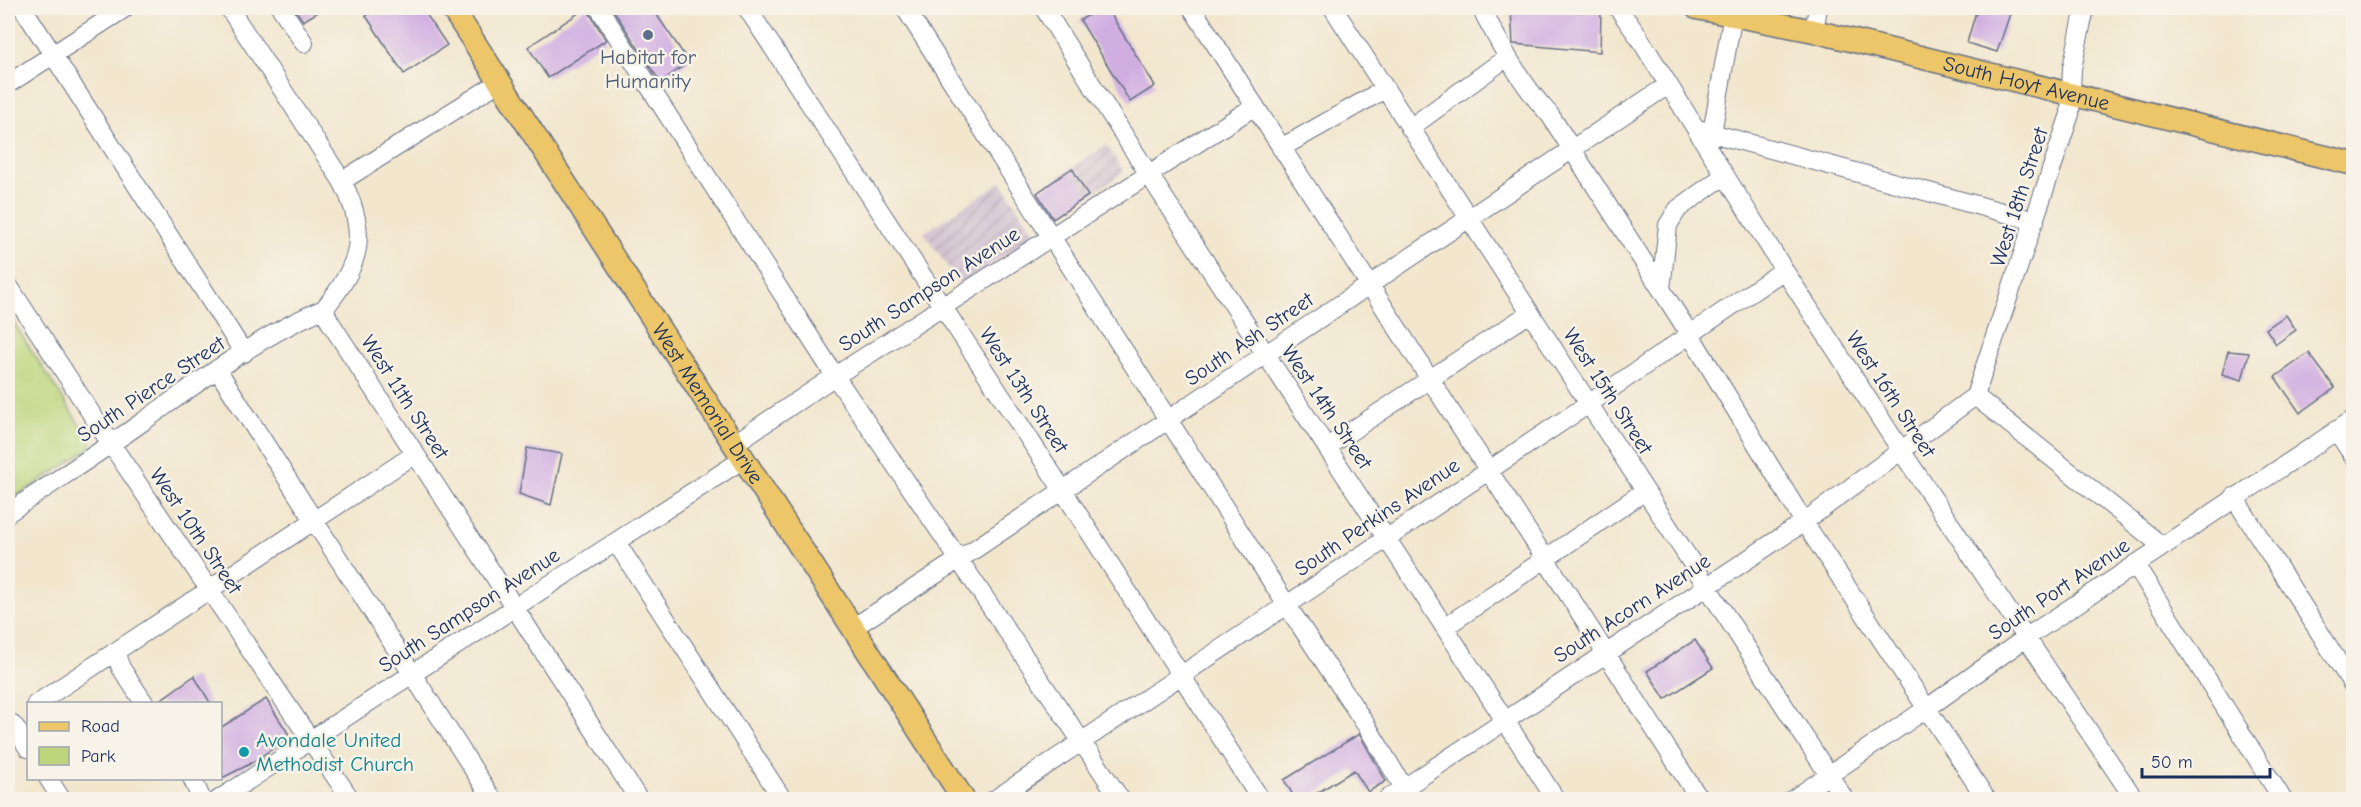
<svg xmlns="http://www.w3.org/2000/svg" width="2361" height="807" font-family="'Comic Neue',sans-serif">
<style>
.industrial{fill:url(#industrial-furrows)}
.park{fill:#bdd67b;stroke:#6c826c;stroke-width:1.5}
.building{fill:#d0aee2}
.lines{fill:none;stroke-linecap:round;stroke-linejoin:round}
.minor-casing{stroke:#666f85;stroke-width:20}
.major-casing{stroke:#666f85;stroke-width:25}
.minor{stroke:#fff;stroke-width:18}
.major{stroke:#ecc669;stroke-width:22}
.service-dot{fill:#5c6f8a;stroke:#f7f3e8;stroke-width:2}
.culture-dot{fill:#0f9aa8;stroke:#f7f3e8;stroke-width:2}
.labels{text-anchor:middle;stroke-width:5;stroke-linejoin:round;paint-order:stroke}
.service-label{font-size:21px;fill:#4e5e75;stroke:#f7f3e8}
.street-label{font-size:21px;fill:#1b2f5e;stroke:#f7f3e8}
.culture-label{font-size:21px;fill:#0d838f;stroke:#f7f3e8;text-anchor:start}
</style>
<defs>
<pattern id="industrial-furrows" width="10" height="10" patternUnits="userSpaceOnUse" patternTransform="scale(1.5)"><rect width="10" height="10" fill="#cfbdce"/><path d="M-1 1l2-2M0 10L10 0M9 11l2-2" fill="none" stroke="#a79aaa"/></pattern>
</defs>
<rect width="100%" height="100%" fill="#f7f3e8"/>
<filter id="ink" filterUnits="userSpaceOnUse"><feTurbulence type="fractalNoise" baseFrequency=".0167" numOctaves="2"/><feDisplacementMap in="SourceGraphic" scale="12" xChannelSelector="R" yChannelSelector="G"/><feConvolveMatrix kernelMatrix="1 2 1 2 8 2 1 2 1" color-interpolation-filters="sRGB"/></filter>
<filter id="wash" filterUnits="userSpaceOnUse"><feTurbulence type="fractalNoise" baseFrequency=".008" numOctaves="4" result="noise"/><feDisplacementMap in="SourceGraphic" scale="24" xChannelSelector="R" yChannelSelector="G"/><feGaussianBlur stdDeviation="1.35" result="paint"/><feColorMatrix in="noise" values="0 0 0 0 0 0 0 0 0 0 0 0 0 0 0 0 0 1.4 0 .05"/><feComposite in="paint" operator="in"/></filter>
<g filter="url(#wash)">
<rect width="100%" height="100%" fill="#f2e6cd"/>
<path class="industrial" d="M1106 145 1124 172 1088 196 1072 168Z
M1001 182 1035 234 961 285 924 233Z"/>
<path class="park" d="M8 314 91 442 89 449 8 502Z"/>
<g id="blocks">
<path class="building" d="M294 8H325L303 21Z
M378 8H422L447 45 404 74 366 16Z
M583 8H588L590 14 606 40 548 78 528 47 583 10Z
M612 8H652L689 62 660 82Z
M1101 8H1107L1155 86 1130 102 1080 20Z
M1977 8H2012L1997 52 1967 43Z
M1511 10 1601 12 1600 52 1513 44Z
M1072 168 1088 196 1053 219 1037 193Z
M2286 315 2296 330 2276 344 2266 329Z
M2228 351 2249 353 2242 380 2222 374Z
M2309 353 2335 388 2300 413 2275 377Z
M527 448 562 454 551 505 519 494Z
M1695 640 1713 668 1665 699 1647 671Z
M194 676 211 704H156V703Z
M266 699 288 733 289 738 248 765 220 779V728Z
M1359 734 1386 781 1368 792 1354 770 1306 800H1296L1284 780Z"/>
</g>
</g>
<g filter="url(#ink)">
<use href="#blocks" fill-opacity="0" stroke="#666f85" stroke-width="1.5"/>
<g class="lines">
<defs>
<path id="minor" d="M23 8 244 353
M229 8 342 181C369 234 361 264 324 309L330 322 639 800
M281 8 304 43
M599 8 835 376 1121 800
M747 8 1062 489 1261 800
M905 8 1286 604 1368 728 1411 800
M1044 8C1209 275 1387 534 1556 800
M1192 8 1700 800
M1333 8 1845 800
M1481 8C1501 46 1520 83 1550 115L1689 333 1804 522 1987 800
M1618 8 1638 36 1784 270 1902 452 2135 800
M1814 31 1818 8
M8 84 125 8
M1410 128 1506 58
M1697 129 2035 221
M1712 133 1734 8
M1281 148 1385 89
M342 181 501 81
M8 285 111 444 351 800
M1661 289 1668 225 1678 209 1725 175
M217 369 493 800
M1975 396 2070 114 2072 68 2085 8
M2336 430 2354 457
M735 443 835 376 1255 106
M1327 447 1530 313
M2234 497 2354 687
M8 513C52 483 97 454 141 423 196 384 262 334 324 309
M616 542 783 800
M2135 564 2283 800
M854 627 972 551 1668 85
M1445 627 1645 491
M115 652 121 668 145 704
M36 704 415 454
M8 721 15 727 28 748
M48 778 62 800
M192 778 202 800
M218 800 745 458
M994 800 1590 403 1784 270
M1386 800 1804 522 1975 396 2162 546
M1792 800 1926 709 2027 637 2354 419"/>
<g id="major">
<path id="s1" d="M452 8 964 800"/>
<path id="s2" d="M1697 8 1814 31 2354 164"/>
</g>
</defs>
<use href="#minor" class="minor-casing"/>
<use href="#major" class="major-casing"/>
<use href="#minor" class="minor"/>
<use href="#major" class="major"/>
</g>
</g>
<circle class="service-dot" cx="648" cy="35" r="6"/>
<circle class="culture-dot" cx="244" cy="752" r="6"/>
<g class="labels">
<g class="service-label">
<text x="648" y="64">Habitat for<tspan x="648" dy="24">Humanity</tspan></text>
</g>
<g class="street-label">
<text dy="7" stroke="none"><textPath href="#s2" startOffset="338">South Hoyt Avenue</textPath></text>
<text transform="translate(2019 197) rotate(-72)" y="7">West 18th Street</text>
<text transform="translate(929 289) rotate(-33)" y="7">South Sampson Avenue</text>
<text transform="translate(1249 339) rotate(-34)" y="7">South Ash Street</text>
<text transform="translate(151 389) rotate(-34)" y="7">South Pierce Street</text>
<text transform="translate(1024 390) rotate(57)" y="7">West 13th Street</text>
<text transform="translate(1608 391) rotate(57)" y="7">West 15th Street</text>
<text transform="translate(1891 394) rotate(57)" y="7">West 16th Street</text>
<text transform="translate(405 397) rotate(57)" y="7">West 11th Street</text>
<text dy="7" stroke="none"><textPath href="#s1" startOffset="471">West Memorial Drive</textPath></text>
<text transform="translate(1327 407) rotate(56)" y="7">West 14th Street</text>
<text transform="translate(1377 517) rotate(-34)" y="7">South Perkins Avenue</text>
<text transform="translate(196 531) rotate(56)" y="7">West 10th Street</text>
<text transform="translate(2059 589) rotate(-34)" y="7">South Port Avenue</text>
<text transform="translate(1632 608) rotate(-33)" y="7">South Acorn Avenue</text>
<text transform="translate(469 610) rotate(-33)" y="7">South Sampson Avenue</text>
</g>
<g class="culture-label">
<text x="256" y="747">Avondale United<tspan x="256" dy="24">Methodist Church</tspan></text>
</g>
</g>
<rect width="2361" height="807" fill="none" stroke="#f7f3e8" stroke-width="30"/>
<rect x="27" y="702" width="195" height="78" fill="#f7f3e8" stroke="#9fa5b1" stroke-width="1.5"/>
<rect x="39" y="722" width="30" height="9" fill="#ecc669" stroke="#9fa5b1" stroke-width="1.5"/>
<text x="81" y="732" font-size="18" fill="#1b2f5e">Road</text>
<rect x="39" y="747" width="30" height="18" fill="#bdd67b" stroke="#9fa5b1" stroke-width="1.5"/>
<text x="81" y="762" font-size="18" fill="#1b2f5e">Park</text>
<path d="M2142 768v9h128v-9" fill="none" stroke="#1b2f5e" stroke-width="3"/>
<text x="2151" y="768" font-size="18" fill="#1b2f5e" stroke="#f7f3e8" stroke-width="4.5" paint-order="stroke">50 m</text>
</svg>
